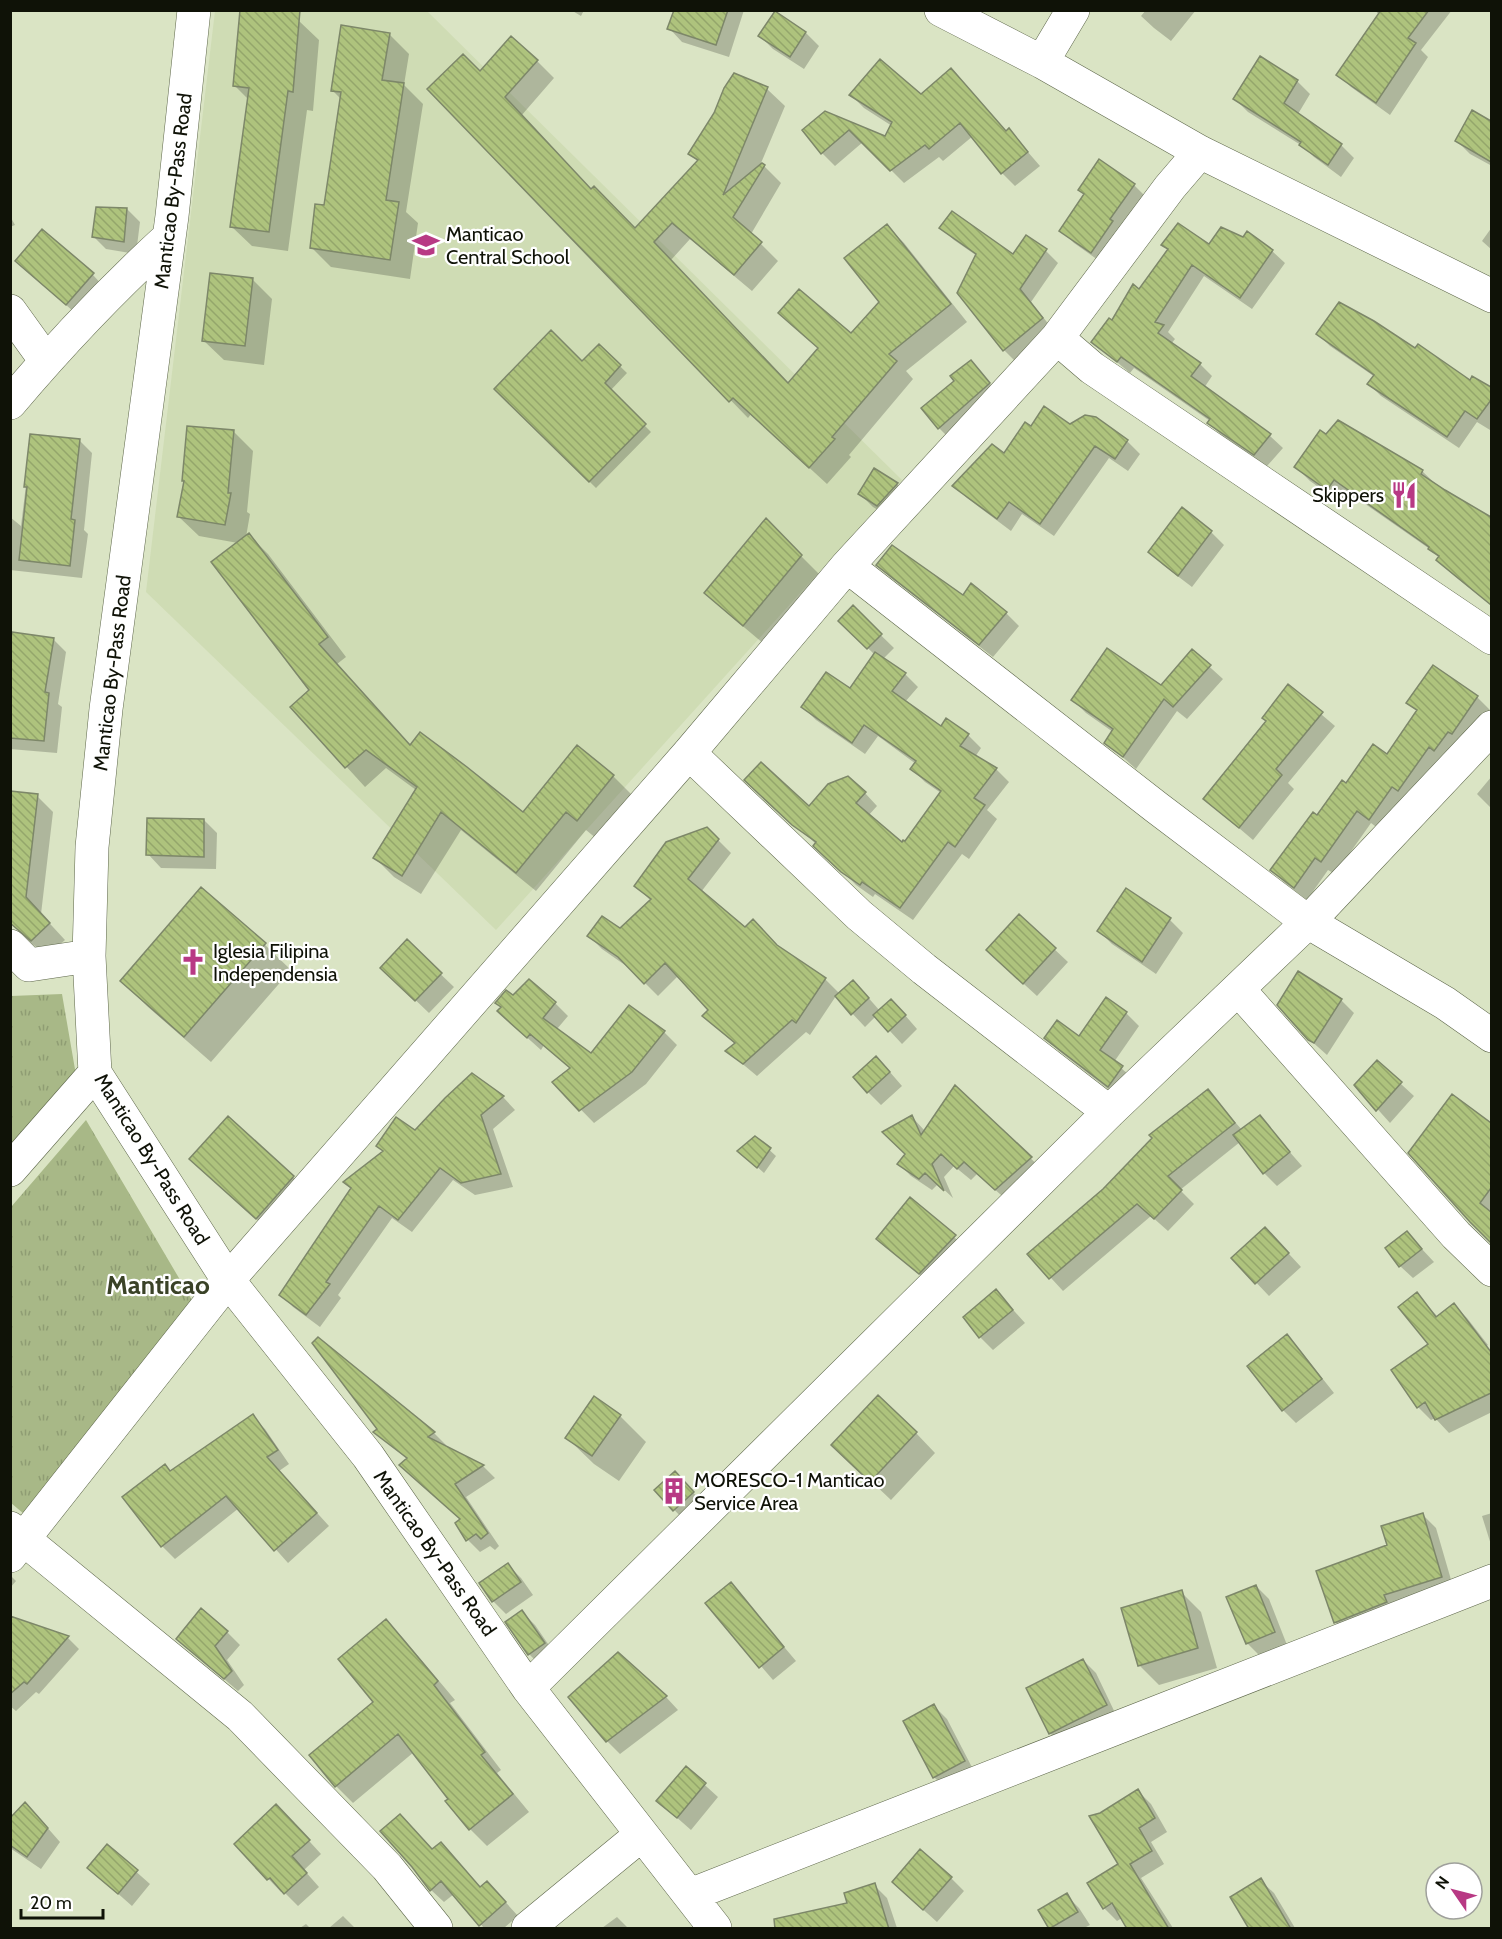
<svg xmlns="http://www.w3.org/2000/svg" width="1502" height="1939" font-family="Cabin,sans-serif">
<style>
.built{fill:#cfdcb4}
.park{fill:url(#park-tufts)}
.shadow{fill:#0003}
.building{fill:url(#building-back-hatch);stroke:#7d8769;stroke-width:1.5}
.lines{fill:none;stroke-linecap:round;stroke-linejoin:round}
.minor-casing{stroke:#5d664a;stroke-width:34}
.minor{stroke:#fff;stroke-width:33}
.labels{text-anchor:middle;stroke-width:4.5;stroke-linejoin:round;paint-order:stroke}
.street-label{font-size:20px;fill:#0f1207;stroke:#fff}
.poi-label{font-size:20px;fill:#0f1207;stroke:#fff;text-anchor:start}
.district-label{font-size:26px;font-weight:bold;fill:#3a4227;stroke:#fff}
</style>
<defs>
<pattern id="park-tufts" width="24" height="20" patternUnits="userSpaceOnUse" patternTransform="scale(1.5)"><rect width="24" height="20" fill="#a8b887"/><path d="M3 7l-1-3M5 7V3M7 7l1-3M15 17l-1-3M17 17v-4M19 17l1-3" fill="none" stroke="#8f9d73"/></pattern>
<pattern id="building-back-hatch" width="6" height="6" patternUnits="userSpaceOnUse" patternTransform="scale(1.5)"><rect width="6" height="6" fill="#aec37d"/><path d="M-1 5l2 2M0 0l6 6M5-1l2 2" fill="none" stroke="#94a66b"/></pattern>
</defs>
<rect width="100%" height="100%" fill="#dae4c4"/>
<path class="built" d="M215 11H427L902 480 496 930 146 592Z"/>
<path class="park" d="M62 994 76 1075 11 1149V996Z
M86 1120 196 1307 30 1519 11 1503V1207Z"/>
<path class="shadow" d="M571 10H584L581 16Z
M675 10H744L729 57 682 42 669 28Z
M1146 10H1196L1171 41 1154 28 1141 16Z
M1375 10H1452L1421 50 1428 57 1390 115 1351 87 1338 74 1379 15Z
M775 13 806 33 819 46 804 69 773 49 760 36Z
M299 21 319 40 313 111 307 110 288 251 252 246 232 227 249 100 235 86Z
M389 34 409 54 404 85 423 104 406 212 418 223 410 279 331 267 312 248 325 207 342 100 332 90Z
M1261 58 1297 81 1310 94 1298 114 1341 145 1354 158 1341 177 1314 157 1304 147 1248 112 1235 99Z
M537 61 554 78 521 116 592 190 635 230 699 162 690 154 767 89 785 106 761 163 781 183 751 234 778 261 752 291 690 239 671 260 789 385 819 349 780 313 852 335 881 302 887 226 904 243 967 322 906 371 913 379 849 455 851 457 827 484 751 414 748 418 429 89 480 73Z
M851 95 1007 132 1009 130 1040 166 1015 186 1002 173 973 136 943 161 939 157 904 183 863 142 835 166 822 153 826 113 885 138 892 126 864 108Z
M1473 112 1492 122V166L1470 154 1457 141Z
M1134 185 1147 198 1105 265 1074 243 1061 230 1085 195Z
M127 209 140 222 136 254 106 249 93 236Z
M10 216 15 225 10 227Z
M1492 227V250L1482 241Z
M941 228 1014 256 1027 237 1046 251 1058 263 1031 302 1054 331 1016 362 1004 350 977 256 954 240Z
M1163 245 1209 246 1272 251 1285 263 1252 309 1204 276 1168 332 1175 339 1171 344 1200 364 1212 376 1204 388 1270 436 1283 448 1267 466 1221 435 1209 423 1210 421 1134 368 1130 373 1093 342 1140 291 1169 250Z
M30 274 93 275 105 288 80 317Z
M252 279 272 299 264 365 224 360 204 341Z
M1318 334 1470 382 1473 378 1492 389V428L1490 430 1477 422 1459 448 1381 396 1369 384 1375 377 1330 346Z
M599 346 627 373 610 391 651 432 596 488 496 389 582 364Z
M970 362 1002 397 952 441 939 428 956 381Z
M1095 419 1127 441 1140 454 1128 471 1109 458 1054 536 1022 514 1011 531 967 498 955 486 1004 455 1032 428 1070 426Z
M1338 422 1422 471 1444 492 1492 518V606L1451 573 1438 560 1439 558 1434 552 1348 492 1341 503 1310 481 1296 467Z
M233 431 253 451 247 512 250 514 246 537 249 535 268 554 346 657 337 664 411 747 523 815 577 747 613 776 633 796 597 839 586 830 536 891 461 830 421 894 394 877 375 858 416 790 386 768 365 787 292 707 311 690 238 543 199 536 179 517Z
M32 435 79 440 92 453 84 530 88 534 82 578 10 570V517L21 526Z
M875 470 897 484 910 497 891 518 873 507 860 494Z
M1182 509 1211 532 1224 545 1192 587 1163 565 1150 552Z
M766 521 821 576 764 644 726 612 706 592Z
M878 565 1006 613 1019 626 993 657 891 578Z
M853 608 894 648 883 659 905 674 918 687 905 702 942 728 968 735 981 748 975 757 996 769 1009 782 987 810 997 819 969 859 962 854 913 920 875 894 873 897 856 885 816 844 759 792 809 808 865 793 877 806 868 816 902 845 905 843 941 793 925 782 912 769 916 764 878 736 865 754 816 720 803 707 850 690 875 655 840 621Z
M53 639 66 652 58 704 62 707 57 753 10 749V653Z
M1192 651 1223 679 1187 719 1177 711 1136 769 1106 742 1113 732 1086 713 1073 700 1161 687Z
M1434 667 1477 697 1490 710 1465 746 1383 832 1371 823 1335 874 1328 870 1307 900 1285 883 1272 870 1347 785 1387 756 1418 712 1408 703Z
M1288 686 1335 726 1288 783 1294 789 1253 840 1205 799 1268 721Z
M1492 776V809L1477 794Z
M37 796 53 812 41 914 65 940 48 955 32 944 10 921Z
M204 820 217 833 216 869 161 868 148 854Z
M707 829 731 853 701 892 745 929 825 979 840 994 866 995 880 1011 904 1014 917 1029 902 1044 876 1016 865 1027 836 996 810 1035 806 1032 757 1076 727 1051 736 1045 704 1016 710 1010 678 976 658 996 632 970 602 949 589 936 621 929 651 901 636 886Z
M1127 890 1170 920 1183 933 1156 974 1112 944 1099 931Z
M1019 916 1068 962 1037 996 1001 963Z
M407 942 454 987 429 1013 382 968Z
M264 944 291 970 211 1062 148 1007 122 981Z
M513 997 555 1003 568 1016 557 1029 592 1055 664 1032 677 1045 646 1084 594 1123 554 1082 572 1069 544 1045 541 1050 512 1024Z
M1341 1000 1354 1013 1327 1055 1309 1039Z
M1126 1013 1139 1026 1114 1062 1135 1080 1121 1099 1059 1051 1046 1038H1079Z
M1377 1062 1414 1096 1390 1123 1356 1085Z
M889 1071 902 1086 881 1105 868 1092Z
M472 1075 503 1097 515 1110 493 1129 513 1187 475 1195 453 1180 412 1232 392 1218 338 1295 341 1298 320 1327 293 1307 281 1294 352 1189 384 1152 378 1146 415 1132Z
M955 1087 1044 1171 1008 1201 977 1174 971 1180 954 1166 944 1177 953 1198 938 1184 932 1190 911 1176 899 1164 907 1154 912 1117 925 1131Z
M1208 1091 1242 1130 1259 1117 1302 1166 1277 1186 1264 1173 1240 1142 1180 1190 1194 1204 1168 1231 1151 1216 1063 1291 1029 1254 1104 1190Z
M1452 1096 1492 1125V1242L1410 1152Z
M755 1137 776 1156 764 1173 745 1156Z
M191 1159 293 1177 313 1196 277 1238Z
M910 1200 968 1249 933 1286 878 1239Z
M1407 1233 1434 1262 1413 1278 1400 1266Z
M1278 1242 1301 1267 1269 1296 1233 1258Z
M996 1291 1025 1323 993 1350 980 1337Z
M1417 1294 1438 1317 1454 1305 1467 1318 1488 1345 1485 1347 1492 1355V1412L1449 1433 1435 1418 1431 1420 1418 1407 1430 1344Z
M1286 1336 1299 1349 1334 1393 1296 1423 1283 1410 1249 1366Z
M318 1340 434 1433 446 1445 444 1447 483 1466 495 1478 466 1497 499 1546 495 1550 490 1546 480 1552 468 1540 461 1520 401 1465 408 1460 375 1432 379 1429Z
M594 1398 620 1416 646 1442 619 1481 594 1464 567 1438Z
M252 1416 265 1429 289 1464 279 1471 329 1526 288 1563 239 1508 175 1559 162 1546 170 1472Z
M916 1433 935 1453 891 1500 853 1464Z
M681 1479 699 1499 680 1516 656 1490Z
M1492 1513V1548L1482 1516Z
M1423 1515 1436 1528 1454 1590 1348 1635 1335 1622 1389 1546Z
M508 1565 521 1578 533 1595 506 1614 493 1601Z
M10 1575 16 1581 10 1588Z
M731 1584 796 1661 773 1680 707 1603Z
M1256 1586 1269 1599 1287 1645 1260 1656 1247 1643Z
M1181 1592 1201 1612 1217 1668 1159 1685 1139 1665Z
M522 1612 535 1625 557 1657 542 1667 529 1654Z
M16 1620 68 1638 79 1649 39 1694 36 1692 16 1711 10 1706V1626Z
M386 1621 403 1638 455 1700 450 1703 501 1770 497 1773 529 1812 487 1846 470 1829 450 1799 414 1752 353 1803 336 1786 376 1702Z
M227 1632 240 1645 227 1660 244 1685 238 1691 178 1639Z
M1083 1660 1096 1673 1118 1719 1063 1746 1050 1733 1028 1689Z
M666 1697 678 1710 620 1754 607 1741Z
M934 1706 947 1719 976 1775 947 1790 934 1777 905 1722Z
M686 1768 718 1797 691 1830 658 1801Z
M1138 1791 1151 1804 1167 1832 1151 1842 1164 1864 1141 1878 1173 1928H1129L1122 1918 1117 1921 1104 1908 1120 1864 1101 1814Z
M38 1817 60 1842 41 1869 10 1848V1820Z
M289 1819 321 1854 304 1870 319 1887 298 1906 283 1891 281 1892 236 1845Z
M107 1846 150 1884 132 1906 89 1868Z
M433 1851 481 1889 500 1896 518 1916 504 1928H484L454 1894 444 1902 431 1890Z
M951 1878 964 1891 937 1922 907 1895Z
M1260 1880 1274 1893 1295 1928H1250Z
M874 1885 887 1898 897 1928H805L849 1904Z
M1066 1895 1079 1908 1090 1925 1084 1928H1050Z
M343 1916 355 1928H329Z
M617 1917 628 1928H602Z
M306 1924 310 1928H300Z"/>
<path class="building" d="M240 10H300L293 92 288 91 269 232 230 227 249 88 233 86Z
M674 10H728L716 45 667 29Z
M1381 10H1429L1408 38 1416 43 1376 103 1336 75Z
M775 11 806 32 790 57 758 36Z
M341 25 390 33 382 80 404 83 386 200 399 202 390 260 310 248 315 204 324 205 341 92 331 91Z
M511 36 538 60 505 97 591 189 594 186 635 228 698 160 688 154 714 113 724 88 734 73 768 87 723 195 762 163 765 165 733 217 762 242 734 275 672 223 654 242 788 383 818 348 778 313 799 289 851 333 879 302 844 258 887 224 951 304 889 354 897 361 832 437 835 439 809 468 733 398 729 402 427 89 463 54 480 71Z
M1260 56 1298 80 1284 103 1342 144 1328 165 1299 145 1301 142 1233 99Z
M880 59 921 94 951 68 1006 131 1009 128 1028 152 1001 174 960 123 929 149 925 145 890 171 849 130 821 154 802 130 825 111 885 136 892 122 849 95Z
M1472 110 1491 121V162L1455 141Z
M1099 159 1135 184 1110 219 1113 221 1091 253 1059 231 1084 194 1078 190Z
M96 207 127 208 124 242 92 237Z
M952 211 1013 254 1026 235 1047 249 1020 289 1043 318 1003 351 957 293 976 254 939 228Z
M1178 223 1209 244 1221 227 1243 237 1247 231 1273 250 1240 298 1192 265 1155 322 1164 325 1158 333 1201 363 1191 376 1271 434 1254 455 1207 423 1210 419 1121 357 1117 362 1091 342 1109 318 1112 320 1133 284 1139 289 1168 249 1161 245Z
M42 229 94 273 66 305 15 261Z
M210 273 253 278 245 346 202 341Z
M1339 302 1374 321 1415 348 1418 344 1470 380 1472 376 1491 387V400L1477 419 1465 411 1447 437 1367 384 1374 375 1316 334Z
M551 330 582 361 599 344 621 365 605 383 646 424 589 482 494 389Z
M971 360 990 383 938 429 921 408 954 381 950 376Z
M1044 406 1070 424 1085 415 1096 417 1128 440 1115 459 1095 446 1040 524 1009 502 997 519 952 486 992 444 1004 453 1025 422 1031 426Z
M1338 420 1423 470 1421 474 1445 490 1491 517V605L1436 560 1439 556 1428 549 1429 547 1334 480 1327 490 1294 467 1320 430 1326 434Z
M187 426 234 430 228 493H231L225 525 177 517 184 481H182Z
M30 434 80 439 71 519 75 520 70 566 19 560 27 487H24Z
M874 468 898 483 877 506 858 494Z
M1182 507 1212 531 1178 576 1148 552Z
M766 518 802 555 743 626 704 593Z
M249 533 328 637 319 644 410 745 420 732 467 767 523 812 577 745 614 775 577 821 566 812 516 873 441 812 402 876 373 858 417 787 366 750 345 768 290 707 309 690 211 562Z
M892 545 963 595 971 583 1007 612 979 645 876 565Z
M853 605 882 634 867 649 838 621Z
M12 632 54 638 45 692 49 693 44 741 10 738V643Z
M1107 648 1161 685 1192 649 1211 665 1173 707 1164 699 1123 757 1104 743 1113 729 1071 700Z
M875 652 906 673 892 691 941 726 946 718 969 734 960 746 997 768 974 798 985 805 955 847 948 842 900 908 862 882 860 885 841 872 813 846 816 842 792 825 744 780 761 762 809 806 828 784 848 776 866 792 856 803 902 842 903 840 905 841 941 791 910 769 916 761 864 725 852 743 801 707 826 672 850 688Z
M1433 665 1478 696 1452 734 1448 732 1434 751 1429 747 1398 791 1392 787 1369 820 1357 811 1321 862 1315 858 1294 888 1270 870 1313 812 1317 815 1342 780 1346 783 1373 744 1387 754 1417 710 1406 703Z
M1288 684 1323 712 1276 769 1282 775 1239 828 1203 799 1266 721 1262 718Z
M10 791 38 794 26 897 50 923 31 941 10 923Z
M147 818 204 819V857L146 855Z
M707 827 719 839 688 879 745 927 753 919 777 945 826 978 796 1023 792 1020 743 1064 725 1051 735 1043 702 1016 708 1010 665 963 644 984 618 957 587 936 602 916 620 928 651 899 634 886 666 842Z
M201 887 266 943 184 1037 120 981Z
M1126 888 1171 918 1142 962 1097 931Z
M1019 914 1056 948 1023 984 986 950Z
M407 939 442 973 415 1001 380 968Z
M1298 971 1342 999 1314 1043 1308 1040 1277 1005Z
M529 979 556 1002 543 1018 591 1053 629 1005 665 1031 632 1072 579 1111 552 1082 570 1068 530 1034 527 1038 497 1011 501 1007 495 1003 506 990 513 995Z
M853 980 869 998 851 1015 835 996Z
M1106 997 1127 1012 1100 1050 1123 1066 1108 1087 1044 1038 1057 1020 1079 1036Z
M891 999 906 1015 888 1032 873 1015Z
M876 1056 890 1072 867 1093 853 1077Z
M1377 1060 1402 1082 1376 1111 1354 1085Z
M472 1073 504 1096 481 1115 501 1174 461 1183 440 1168 398 1220 379 1206 326 1282 330 1284 306 1315 279 1295 351 1188 343 1182 383 1151 376 1146 396 1117 415 1130 445 1098Z
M955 1085 1032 1157 995 1190 964 1162 957 1169 941 1154 932 1164 944 1191 925 1173 919 1179 897 1164 905 1154 882 1132 912 1115 921 1135Z
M1208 1089 1235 1123 1168 1176 1182 1190 1154 1219 1137 1204 1049 1279 1027 1254 1103 1189 1152 1138 1149 1135Z
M1452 1094 1491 1123V1188L1480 1203 1491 1212V1243L1470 1222 1408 1153Z
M1260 1115 1290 1152 1263 1174 1233 1135Z
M228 1116 294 1176 256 1219 189 1159Z
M755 1136 771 1148 757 1168 737 1151Z
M910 1197 956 1235 919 1274 876 1239Z
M1265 1227 1289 1253 1255 1284 1231 1258Z
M1407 1231 1422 1249 1399 1267 1385 1248Z
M996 1289 1013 1310 979 1338 963 1317Z
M1417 1292 1436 1317 1454 1303 1491 1352V1393L1435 1420 1425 1402 1417 1408 1391 1370 1428 1344 1398 1307Z
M1287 1334 1322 1379 1282 1411 1247 1366Z
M318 1337 435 1432 428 1437 484 1465 455 1484 488 1533 481 1539 476 1534 466 1541 455 1523 460 1519 399 1465 407 1458 373 1432 377 1429 312 1343Z
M878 1395 917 1432 870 1482 831 1445Z
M594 1396 621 1415 592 1456 565 1438Z
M253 1414 278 1450 267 1457 317 1513 274 1551 226 1496 161 1547 122 1497 165 1464 170 1471Z
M675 1471 694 1492 673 1511 654 1490Z
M1423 1513 1442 1577 1384 1595 1387 1602 1334 1623 1316 1571 1387 1545 1381 1526Z
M508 1563 521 1582 492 1602 479 1583Z
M731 1582 784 1647 759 1668 705 1603Z
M1256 1585 1275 1632 1246 1644 1226 1597Z
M1182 1590 1198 1648 1138 1666 1121 1608Z
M201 1608 228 1631 215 1646 232 1671 224 1679 176 1639Z
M522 1610 545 1643 528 1655 505 1622Z
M10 1616 69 1636 27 1684 24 1682 10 1694Z
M386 1619 438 1681 434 1685 485 1752 481 1755 513 1794 469 1830 445 1801 448 1799 398 1734 335 1787 309 1755 373 1702 338 1659Z
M618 1652 667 1696 606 1742 568 1697Z
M1083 1659 1107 1705 1049 1734 1026 1688Z
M934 1704 965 1761 933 1778 903 1721Z
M686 1766 706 1783 677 1818 656 1801Z
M1138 1789 1155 1818 1139 1828 1152 1851 1130 1864 1169 1929H1127L1112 1903 1103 1909 1087 1883 1118 1864 1089 1816 1100 1813Z
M25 1802 48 1828 27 1857 10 1845V1818Z
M276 1804 310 1840 292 1856 307 1873 284 1894 270 1878 267 1880 234 1844Z
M400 1814 432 1849 441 1842 480 1887 487 1881 506 1902 479 1926 441 1881 430 1891 412 1867 380 1831Z
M107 1844 138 1870 118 1894 87 1868Z
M920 1849 952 1877 923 1910 892 1882Z
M1261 1878 1291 1929H1249L1230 1897Z
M875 1883 889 1929H775L774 1919 847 1903 844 1893Z
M1067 1893 1078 1912 1049 1929 1038 1910Z"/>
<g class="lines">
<defs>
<path id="minor" d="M194 10 172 216 106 709 92 847 89 956 95 1073 228 1280 368 1456 528 1688 715 1928
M941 10 1042 62 1200 152 1492 296
M1042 62 1073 10
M10 311 46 361
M1057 338 1092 368 1492 638
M10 403C60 344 112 289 169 237
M847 566 1156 807 1308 922 1445 1003 1492 1036
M689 753 859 915 924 969 1109 1112
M10 946 29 965 89 956
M1238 989 1456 1235 1492 1270
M10 1170 95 1073
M10 1528 240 1716 387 1867 436 1928
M10 1556 228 1280 689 753 847 566 1057 338 1170 187 1200 152
M528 1688 1109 1112 1308 922 1492 727
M690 1895 1492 1581
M528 1928 641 1835"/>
</defs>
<use href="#minor" class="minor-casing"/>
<use href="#minor" class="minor"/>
</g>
<defs>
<symbol id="school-bare" viewBox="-9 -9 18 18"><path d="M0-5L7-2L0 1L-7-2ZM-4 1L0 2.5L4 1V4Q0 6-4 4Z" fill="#b83984" stroke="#fff" stroke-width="2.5" paint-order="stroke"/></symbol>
<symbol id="restaurant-bare" viewBox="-9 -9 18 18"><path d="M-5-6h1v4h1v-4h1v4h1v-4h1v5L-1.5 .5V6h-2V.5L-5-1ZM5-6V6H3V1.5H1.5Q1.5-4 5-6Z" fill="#b83984" stroke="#fff" stroke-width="2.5" paint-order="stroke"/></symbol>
<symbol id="church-bare" viewBox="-9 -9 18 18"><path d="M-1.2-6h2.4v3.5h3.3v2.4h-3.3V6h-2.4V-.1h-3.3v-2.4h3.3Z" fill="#b83984" stroke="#fff" stroke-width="2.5" paint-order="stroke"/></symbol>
<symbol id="building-bare" viewBox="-9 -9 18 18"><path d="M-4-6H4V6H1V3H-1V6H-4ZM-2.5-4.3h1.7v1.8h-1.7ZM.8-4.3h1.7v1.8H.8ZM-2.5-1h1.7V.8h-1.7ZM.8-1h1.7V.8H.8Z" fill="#b83984" stroke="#fff" stroke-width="2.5" paint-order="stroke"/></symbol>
</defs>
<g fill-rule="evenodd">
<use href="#school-bare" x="407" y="226" width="38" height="38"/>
<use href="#restaurant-bare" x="1385" y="476" width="38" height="38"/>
<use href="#church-bare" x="174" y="943" width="38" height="38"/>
<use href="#building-bare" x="655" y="1472" width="38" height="38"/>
</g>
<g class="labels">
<g class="street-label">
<text transform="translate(173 191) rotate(-83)" y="7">Manticao By-Pass Road</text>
<text transform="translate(112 673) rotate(-83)" y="7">Manticao By-Pass Road</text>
<text transform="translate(152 1159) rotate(58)" y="7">Manticao By-Pass Road</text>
<text transform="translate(435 1553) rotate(55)" y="7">Manticao By-Pass Road</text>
</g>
<g class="poi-label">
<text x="446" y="241">Manticao<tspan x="446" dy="23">Central School</tspan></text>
<text x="1384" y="502" text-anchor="end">Skippers</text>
<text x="213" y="958">Iglesia Filipina<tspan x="213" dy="23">Independensia</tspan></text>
<text x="694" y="1487">MORESCO-1 Manticao<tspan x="694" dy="23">Service Area</tspan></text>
</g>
<g class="district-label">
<text x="158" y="1294">Manticao</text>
</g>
</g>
<rect width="1502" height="1939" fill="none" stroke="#0f1207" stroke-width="24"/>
<g transform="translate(1454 1891) rotate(305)"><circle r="28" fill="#ffffff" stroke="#9fa09c" stroke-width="1.5"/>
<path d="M0-4.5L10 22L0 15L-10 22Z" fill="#b83984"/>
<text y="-9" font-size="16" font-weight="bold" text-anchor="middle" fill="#0f1207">N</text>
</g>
<path d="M21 1909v9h82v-9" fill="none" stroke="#0f1207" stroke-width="3"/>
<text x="30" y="1909" font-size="18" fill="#0f1207" stroke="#ffffff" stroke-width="4.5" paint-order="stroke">20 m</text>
</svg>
